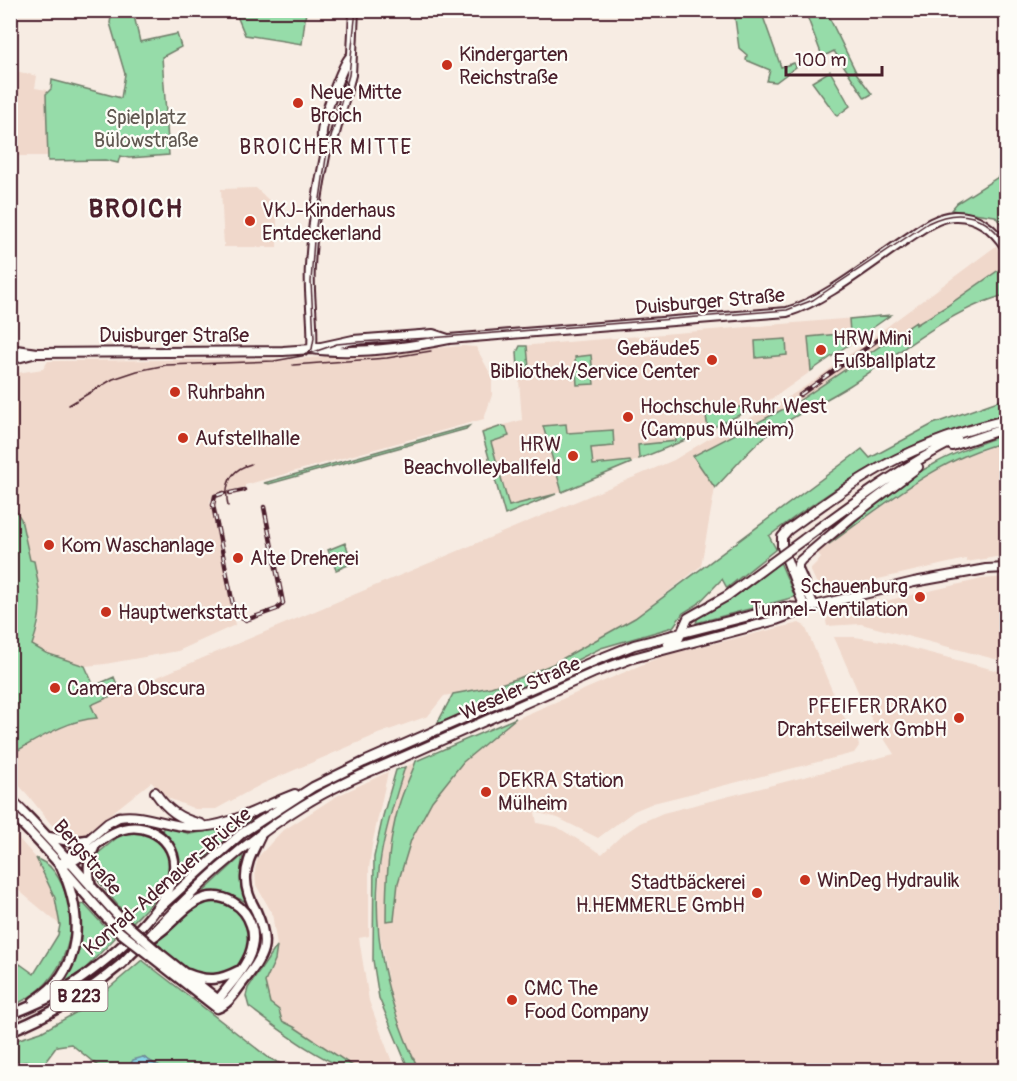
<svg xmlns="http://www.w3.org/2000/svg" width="1017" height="1081" font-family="Pangolin,sans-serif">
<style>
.built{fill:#f0d8cb}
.green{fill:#96dca9;stroke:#707e6a;stroke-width:1.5}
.water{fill:#87d4e6;stroke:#6f8c9b;stroke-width:1.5}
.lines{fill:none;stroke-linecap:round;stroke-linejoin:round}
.secondary-casing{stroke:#4a1f2b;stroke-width:12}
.primary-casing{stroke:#4a1f2b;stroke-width:13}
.secondary{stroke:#fdfcf7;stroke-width:8}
.primary{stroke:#fdfcf7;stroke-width:8}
.tram{stroke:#4a1f2b;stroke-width:1.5}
.rail-casing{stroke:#4a1f2b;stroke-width:4.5}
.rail{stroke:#fdfcf7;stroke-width:2;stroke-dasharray:7;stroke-linecap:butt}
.secondary-bridge-casing{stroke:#4a1f2b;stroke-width:12;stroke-linecap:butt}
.primary-bridge-casing{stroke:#4a1f2b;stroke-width:13;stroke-linecap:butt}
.secondary-bridge{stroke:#fdfcf7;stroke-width:8}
.primary-bridge{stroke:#fdfcf7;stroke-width:8}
.poi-dot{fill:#c8321e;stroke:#fdfcf7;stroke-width:2}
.labels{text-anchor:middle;stroke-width:4.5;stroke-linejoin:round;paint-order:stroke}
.shield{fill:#fdfcf7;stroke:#806168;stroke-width:1.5}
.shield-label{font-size:18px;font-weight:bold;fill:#4a1f2b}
.poi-label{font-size:20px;fill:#4a1f2b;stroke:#fdfcf7;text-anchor:start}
.park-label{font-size:20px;fill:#615851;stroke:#fdfcf7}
.street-label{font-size:20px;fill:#4a1f2b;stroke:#fdfcf7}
.neighbourhood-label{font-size:21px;letter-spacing:1.5px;fill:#4a1f2b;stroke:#fdfcf7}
.district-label{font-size:26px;font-weight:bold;letter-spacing:1.5px;fill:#4a1f2b;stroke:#fdfcf7}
</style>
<rect width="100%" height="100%" fill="#f7ece3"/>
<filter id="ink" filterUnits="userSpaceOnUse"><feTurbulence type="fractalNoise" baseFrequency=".0167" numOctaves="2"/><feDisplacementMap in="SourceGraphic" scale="12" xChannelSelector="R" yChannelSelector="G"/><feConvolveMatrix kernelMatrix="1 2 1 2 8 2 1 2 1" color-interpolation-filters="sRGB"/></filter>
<g filter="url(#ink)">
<path class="built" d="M11 70 37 76 35 88 47 90 48 156H11L10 121 12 115H11L10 108H13L15 99H11Z
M256 188 277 208V247H224L221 189Z
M996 246 1006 261V265L947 306 793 409 693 456 715 488 701 566 635 618 553 664 519 678 491 687 444 696 428 716 378 734 262 784 216 809H195L168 798 151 782 85 834 71 837 55 829 27 794 11 777V754L55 730 88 719 96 718 91 705 639 475 674 460 710 438 776 405 815 380Z
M891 315 776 396 764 403 688 439 505 515 482 431 522 420 517 354 520 346Z
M462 346 476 347 492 377V395L484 419 245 485V487L214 494 210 501 235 625 178 651 105 664 85 666 46 653 32 645 39 627 41 611 40 591 34 562 30 561 21 519 11 503 10 374 43 369 48 361 295 359Z
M1006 442V561L996 557 967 562 966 559 826 591 817 584 810 569 821 558 818 553 828 545 917 482 959 458Z
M1006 577V662L861 624 827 626 826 621 829 616 872 604 982 579Z
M799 623 805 626 841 712 857 738 859 746 854 753 653 803 634 811 598 838 558 818 535 812 537 823 557 827 602 854 621 836 640 823 663 813 894 754 867 712 834 637H855L888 642 1006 673V1070H419L405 1042 391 1002 377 916 381 858 389 820 405 767 662 656Z
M388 772 372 845 369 869V936L359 938 369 1001 395 1070H359L294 1027 281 1021 255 994 274 960 277 946 272 913 256 885 255 870 258 857 281 832 335 797Z
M10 829 36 858 55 898 60 925 11 884Z"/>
<path class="green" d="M112 11H133L140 42 177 34 181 47 162 57 169 155 129 158 120 156 118 163 105 160 48 161 46 94 51 89 52 80 121 98 125 74 110 23Z
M235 11H306L302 44 245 35Z
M734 11H761L781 67 794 63 796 67 776 82 767 81 770 70 746 60 747 55 739 48Z
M805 11H826L857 74 872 94 865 98 834 51 824 56 821 53Z
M830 71 850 106 837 116 812 82Z
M1006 172V231L995 216 951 210 957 203Z
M1006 265V295C951 308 896 356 849 386 819 405 786 418 759 442 743 456 730 473 715 488L693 456 797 402 916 322V325L947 306Z
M891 315 811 371 808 337 850 333 849 319Z
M786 339 787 355 756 358 755 341Z
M520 346H527L529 368 518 369 517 352Z
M591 355 594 384 577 385 575 357Z
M1006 398V414C977 422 947 431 919 443 865 467 816 501 769 536L776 549 727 588 722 579 698 604 683 613 673 627 601 648 537 680 437 724 453 694 491 687 519 678 553 664 635 618 862 449 870 458 933 424Z
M725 406V408L758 406 708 430 705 408Z
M566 424 567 433 613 430 614 446 591 448 593 465 630 461 631 463 562 492 543 426Z
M469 426 466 429 269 484 264 483Z
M502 426 506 427 509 436 491 442 509 506 556 494 505 515 482 433Z
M1006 434V442C939 457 883 506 828 545 861 517 895 484 934 464 957 451 982 443 1006 434Z
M688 435V439L639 459 638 445 676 441V436Z
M11 503 21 519 30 560 34 561C41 596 44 611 32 645L46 653 85 666 94 686 114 677 120 692 91 705 97 718C66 720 37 740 11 754Z
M345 543 353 563 336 570 328 550Z
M780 562 795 597 696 623 698 617C729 603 754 583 780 562Z
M516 718 463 762 432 801 411 840 398 883 394 920 386 921C386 882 388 843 399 805 403 790 411 776 416 761Z
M405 767C396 796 386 825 381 856 369 929 387 1005 419 1070H409L379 998 373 960 374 857 383 816 396 770Z
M256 815 214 849 174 888C182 862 183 850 161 831L165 826 190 834 220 829Z
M128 833C145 833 155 834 164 849 183 878 151 903 132 923L99 882 93 866 96 855 119 836Z
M243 855C240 872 240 885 246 902 230 894 219 890 201 894Z
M36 858C40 861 48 863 51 868 57 874 62 884 65 892 82 940 57 989 11 1006V977L20 964 34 974 58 935 60 925 55 898Z
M208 901C214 902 221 902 227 904 249 912 255 947 240 964 235 970 227 973 220 975 213 977 203 977 197 974 186 970 166 951 156 943L190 908Z
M84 904 115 938 84 970 68 980 64 978C78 954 83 933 78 905Z
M277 946 275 960 265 982 270 1003 279 1010 282 1021 294 1027 359 1070C332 1071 272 1024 249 1007L246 996 248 988Z
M142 960 269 1058 293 1070H165L143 1057 129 1067 130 1070H103L71 1044 57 1046 40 1069 28 1061 20 1063 30 1070H11L10 1042 41 1032 88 1006Z"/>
<path class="water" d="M143 1057 165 1070H130L129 1067 133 1060Z"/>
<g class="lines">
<defs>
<path id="secondary" d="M326 151C324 147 322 142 322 137 320 125 342 64 351 56
M10 349 37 353 283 351 312 349 353 340 433 334 448 339
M312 349C356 355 405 348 449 339L787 312C824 301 872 262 905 240 920 230 936 217 954 216 978 215 994 229 1006 248
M312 349C314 321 308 294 310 266 312 228 318 189 326 151L334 137 351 75 354 10
M10 360 33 354
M952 446 1006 428
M804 539C853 503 903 466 957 439
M814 606 798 569V564L801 560 853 516 918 467
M805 608 782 547V537L788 530C813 512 838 493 864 477 908 450 957 432 1006 420
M668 644 679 638 688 618 727 596 770 564
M155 792C167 810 180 819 201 824
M119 817C145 813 168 827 193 827 229 828 262 806 295 794
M158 909 242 833 313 787 364 762 594 661 634 645 784 607 801 608
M146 940C194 889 242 843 302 806 338 783 379 768 417 751 476 725 535 699 593 673L633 658 776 620 814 606 914 582 986 569 1006 568"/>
<path id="primary" d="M10 799C52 838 86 883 126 924
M10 813C50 849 82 893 120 932
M49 837 74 842 86 840
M64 861 108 823 119 817
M91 887C88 871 87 862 94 848
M158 952 222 1003
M152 957 217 1008
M188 974C207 982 221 980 238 971
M34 1001C85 970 83 914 61 866
M217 1008C229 1004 235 992 243 982 264 955 271 945 256 911 251 902 246 891 246 880 245 862 255 848 262 832
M10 1015C33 1005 56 996 76 982 109 960 198 889 168 845 159 832 143 826 128 828 102 832 86 859 61 866
M10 1031C50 1015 87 993 120 965 126 960 132 952 139 947 148 940 157 935 165 928 178 917 188 903 205 898 225 893 245 906 251 925 261 954 234 979 218 1000L217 1008"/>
</defs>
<use href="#secondary" class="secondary-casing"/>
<use href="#primary" class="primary-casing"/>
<use href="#secondary" class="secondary"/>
<use href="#primary" class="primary"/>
<path class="tram" d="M306 356 312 349 314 338 311 282 314 240 327 151 349 75 356 10
M293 365 387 358 431 351
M69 405 113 379 137 371 166 365 274 361 302 356 337 344 358 342 430 338 787 310 813 300 928 223C960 207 987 215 1006 245
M10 482 14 487
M228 506C224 486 229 470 251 464"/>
<defs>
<path id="rail" d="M800 395 886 334
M224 493 215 496 213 505 234 610 239 617 246 620 277 609 283 603 264 507
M230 493 244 490"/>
</defs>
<use href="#rail" class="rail-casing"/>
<use href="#rail" class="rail"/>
<defs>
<path id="secondary-bridge" d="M770 564 804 539"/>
<path id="primary-bridge" d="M126 924 158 952
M120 932 152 957"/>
</defs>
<use href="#secondary-bridge" class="secondary-bridge-casing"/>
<use href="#primary-bridge" class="primary-bridge-casing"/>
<use href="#secondary-bridge" class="secondary-bridge"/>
<use href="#primary-bridge" class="primary-bridge"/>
</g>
</g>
<g class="poi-dot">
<circle cx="447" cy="65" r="6"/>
<circle cx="298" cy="103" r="6"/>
<circle cx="250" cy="221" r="6"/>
<circle cx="821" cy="350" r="6"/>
<circle cx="712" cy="360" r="6"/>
<circle cx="175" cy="392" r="6"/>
<circle cx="628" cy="417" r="6"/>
<circle cx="183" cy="438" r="6"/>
<circle cx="573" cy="456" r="6"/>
<circle cx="49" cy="545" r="6"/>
<circle cx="238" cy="558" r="6"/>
<circle cx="920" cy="597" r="6"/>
<circle cx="106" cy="612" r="6"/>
<circle cx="55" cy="688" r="6"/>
<circle cx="959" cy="718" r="6"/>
<circle cx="486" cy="792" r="6"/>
<circle cx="805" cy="880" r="6"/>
<circle cx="757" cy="893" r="6"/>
<circle cx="512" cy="1000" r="6"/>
</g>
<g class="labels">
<rect class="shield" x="50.5" y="981" width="57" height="30" rx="4.5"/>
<g class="shield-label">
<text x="79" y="1002">B 223</text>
</g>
<g class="poi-label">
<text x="459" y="61">Kindergarten<tspan x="459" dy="23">Reichstraße</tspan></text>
<text x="310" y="99">Neue Mitte<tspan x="310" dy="23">Broich</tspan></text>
<text x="262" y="217">VKJ-Kinderhaus<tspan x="262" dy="23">Entdeckerland</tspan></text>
<text x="833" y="345">HRW Mini<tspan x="833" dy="23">Fußballplatz</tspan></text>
<text x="700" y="355" text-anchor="end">Gebäude5<tspan x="700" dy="23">Bibliothek/Service Center</tspan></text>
<text x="187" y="399">Ruhrbahn</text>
<text x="640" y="413">Hochschule Ruhr West<tspan x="640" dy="23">(Campus Mülheim)</tspan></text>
<text x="195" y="445">Aufstellhalle</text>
<text x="561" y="451" text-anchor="end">HRW<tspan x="561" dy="23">Beachvolleyballfeld</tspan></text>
<text x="61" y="552">Kom Waschanlage</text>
<text x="250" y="565">Alte Dreherei</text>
<text x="908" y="593" text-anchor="end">Schauenburg<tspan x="908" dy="23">Tunnel-Ventilation</tspan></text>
<text x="118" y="619">Hauptwerkstatt</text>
<text x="67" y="695">Camera Obscura</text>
<text x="947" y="713" text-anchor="end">PFEIFER DRAKO<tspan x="947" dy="23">Drahtseilwerk GmbH</tspan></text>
<text x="498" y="787">DEKRA Station<tspan x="498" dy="23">Mülheim</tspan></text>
<text x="817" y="887">WinDeg Hydraulik</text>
<text x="745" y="889" text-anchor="end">Stadtbäckerei<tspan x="745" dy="23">H.HEMMERLE GmbH</tspan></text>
<text x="524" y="995">CMC The<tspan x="524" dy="23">Food Company</tspan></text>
</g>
<g class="park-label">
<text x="146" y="124">Spielplatz<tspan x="146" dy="23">Bülowstraße</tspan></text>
</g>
<g class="street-label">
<text transform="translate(710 301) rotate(-5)" y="7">Duisburger Straße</text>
<text x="174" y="342">Duisburger Straße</text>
<text transform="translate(520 688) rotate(-24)" y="7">Weseler Straße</text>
<text transform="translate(88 857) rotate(49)" y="7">Bergstraße</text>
<text transform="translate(167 881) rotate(-41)" y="7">Konrad-Adenauer-Brücke</text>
</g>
<g class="neighbourhood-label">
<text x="326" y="154">BROICHER MITTE</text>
</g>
<g class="district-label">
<text x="136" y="217">BROICH</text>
</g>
</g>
<rect width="1017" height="1081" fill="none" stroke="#fdfcf7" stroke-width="36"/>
<rect x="18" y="18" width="981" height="1045" fill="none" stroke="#4a1f2b" stroke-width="2" filter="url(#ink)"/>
<path d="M786 66v9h96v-9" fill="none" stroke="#4a1f2b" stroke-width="3"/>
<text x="795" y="66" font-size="18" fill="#4a1f2b" stroke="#fdfcf7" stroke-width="4.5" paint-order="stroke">100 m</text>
</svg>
